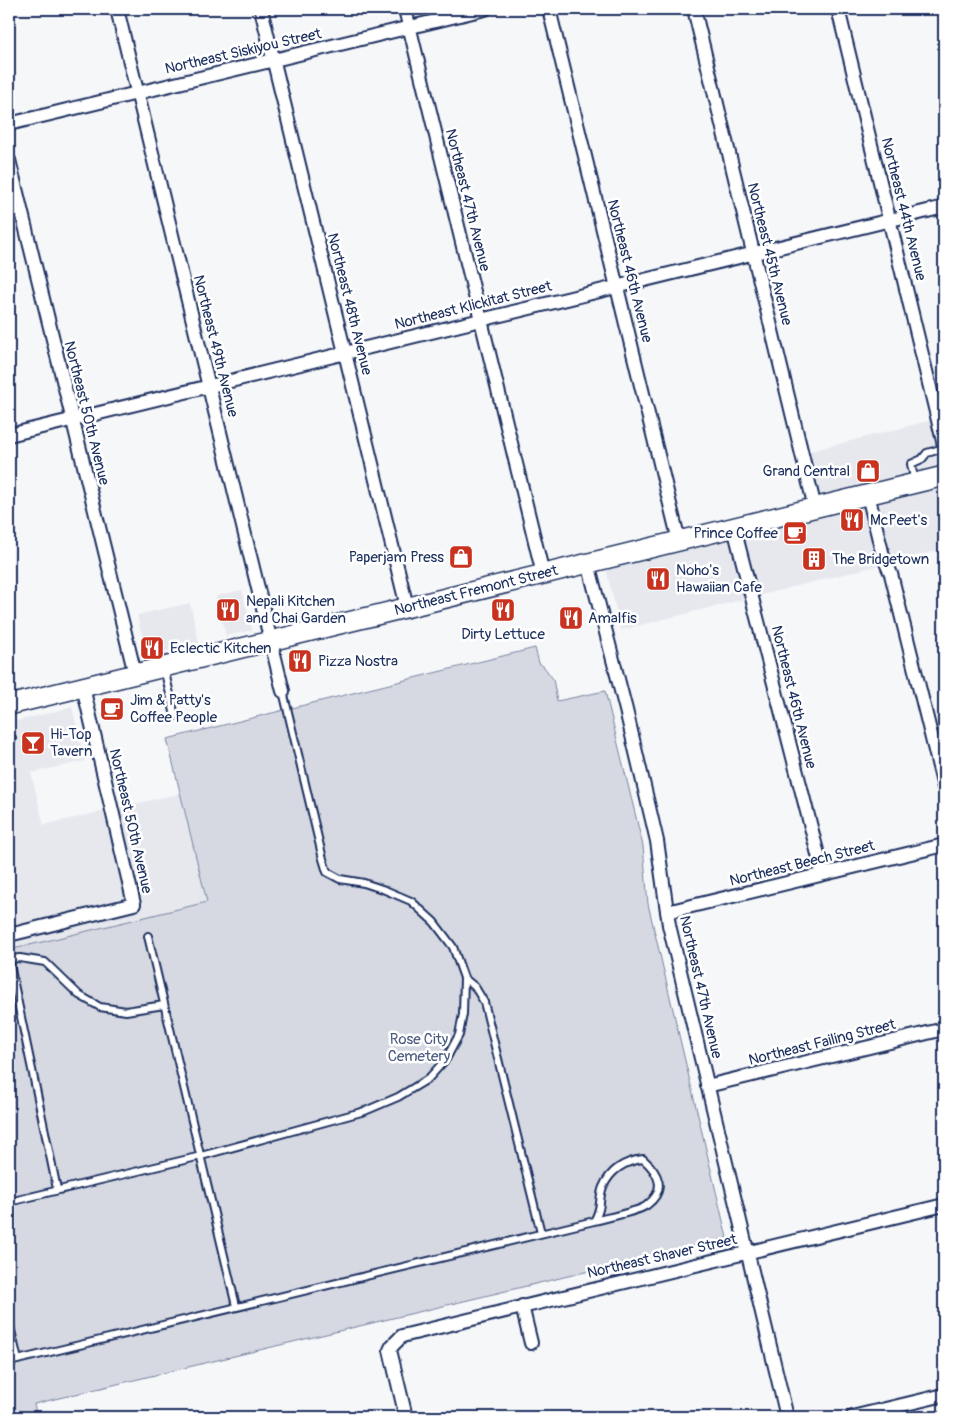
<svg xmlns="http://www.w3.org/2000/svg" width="953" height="1426" font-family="Pangolin,sans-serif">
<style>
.built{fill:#e6e8ee}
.green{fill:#d6d9e2;stroke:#7884a0}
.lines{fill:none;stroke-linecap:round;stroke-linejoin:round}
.service-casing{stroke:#1b2f5e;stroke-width:10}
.minor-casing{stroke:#1b2f5e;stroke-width:16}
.secondary-casing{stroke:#1b2f5e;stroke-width:22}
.service{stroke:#fff;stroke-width:6}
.minor{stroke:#fff;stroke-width:12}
.secondary{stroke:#fff;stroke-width:19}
.labels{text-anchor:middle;stroke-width:5;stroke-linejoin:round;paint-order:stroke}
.street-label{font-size:15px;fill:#1b2f5e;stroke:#fff}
.poi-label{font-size:15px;fill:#1b2f5e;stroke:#fff;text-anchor:start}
.park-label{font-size:15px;fill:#4a5a7f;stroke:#fff}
</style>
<rect width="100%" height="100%" fill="#f6f7f9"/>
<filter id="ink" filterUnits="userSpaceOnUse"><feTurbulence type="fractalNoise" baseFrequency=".02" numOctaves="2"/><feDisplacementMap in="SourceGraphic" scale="10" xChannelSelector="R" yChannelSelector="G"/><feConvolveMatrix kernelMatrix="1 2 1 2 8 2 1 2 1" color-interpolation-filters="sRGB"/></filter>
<g filter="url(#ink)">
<path class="built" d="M944 417V470L820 500 807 452Z
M944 487V549L621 630 606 569Z
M242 590 252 630 226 636 216 596Z
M190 603 199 643 147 656 137 615Z
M72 707 85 761 31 773 44 825 182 793 208 903 9 951V723Z"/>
<path class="green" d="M535 648 539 663 544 667 553 679 557 701 605 691 643 846 648 904 727 1238 34 1404 37 1417H9V950L207 902 167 739Z"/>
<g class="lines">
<defs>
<path id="service" d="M915 482 911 464 922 459 927 453 944 448
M164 668 175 716
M9 739 12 738
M148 936 236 1306
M9 959 20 958 45 962 79 995 100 1007 126 1011 164 1005
M9 960 57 1189
M464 978 475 987 484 1002 541 1233
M9 1202 201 1156 365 1111 398 1097 428 1079 446 1059 459 1035 463 1014 464 978 453 947 434 922 411 901 385 890 364 883 340 879 327 872 323 859 283 691
M9 1322 18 1360
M9 1362 594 1221C605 1218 641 1211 647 1205 667 1190 659 1173 643 1159 626 1161 611 1169 603 1187 598 1199 603 1207 594 1221"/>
<path id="minor" d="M117 9 283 691
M261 9 407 607
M405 9 543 574
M549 9 679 541
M694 9 815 508
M838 9 944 445
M9 124 485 9
M9 160 135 674
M9 435 944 207
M868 495 883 556 891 574 944 787
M734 528 823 874
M588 563 626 710 657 841 669 925 787 1417
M667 912 944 845
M9 935 134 904 83 687
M707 1086 944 1029
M522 1306 531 1343
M406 1417 390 1350 392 1346 402 1336 944 1205
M852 1417 944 1395"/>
<path id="secondary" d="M9 705 944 476"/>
</defs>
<use href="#service" class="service-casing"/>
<use href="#minor" class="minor-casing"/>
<use href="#secondary" class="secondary-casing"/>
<use href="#service" class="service"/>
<use href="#minor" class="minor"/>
<use href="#secondary" class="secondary"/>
</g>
</g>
<defs>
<symbol id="shop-square" viewBox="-11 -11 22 22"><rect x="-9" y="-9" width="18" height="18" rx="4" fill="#c8321e" stroke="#fff"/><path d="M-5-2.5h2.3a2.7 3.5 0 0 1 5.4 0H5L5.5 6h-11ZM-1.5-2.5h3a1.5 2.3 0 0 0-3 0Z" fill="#fff"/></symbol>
<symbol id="restaurant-square" viewBox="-11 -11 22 22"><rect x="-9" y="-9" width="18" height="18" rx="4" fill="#c8321e" stroke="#fff"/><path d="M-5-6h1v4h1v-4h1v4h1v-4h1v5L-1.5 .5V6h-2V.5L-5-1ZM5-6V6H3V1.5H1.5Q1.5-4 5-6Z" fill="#fff"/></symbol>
<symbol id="cafe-square" viewBox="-11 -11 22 22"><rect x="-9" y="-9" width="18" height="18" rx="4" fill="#c8321e" stroke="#fff"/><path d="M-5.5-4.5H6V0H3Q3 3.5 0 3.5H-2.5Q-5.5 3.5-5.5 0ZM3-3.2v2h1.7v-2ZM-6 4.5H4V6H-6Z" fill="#fff"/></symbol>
<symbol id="building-square" viewBox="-11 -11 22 22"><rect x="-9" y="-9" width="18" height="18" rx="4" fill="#c8321e" stroke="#fff"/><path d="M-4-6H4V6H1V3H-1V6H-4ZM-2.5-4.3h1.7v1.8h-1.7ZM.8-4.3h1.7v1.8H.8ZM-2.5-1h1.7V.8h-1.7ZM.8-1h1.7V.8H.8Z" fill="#fff"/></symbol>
<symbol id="bar-square" viewBox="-11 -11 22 22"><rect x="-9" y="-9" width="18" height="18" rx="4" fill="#c8321e" stroke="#fff"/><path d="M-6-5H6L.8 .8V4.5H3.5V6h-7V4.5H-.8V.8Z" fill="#fff"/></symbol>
</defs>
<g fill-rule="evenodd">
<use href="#shop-square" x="854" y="457" width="28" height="28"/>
<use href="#restaurant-square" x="838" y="506" width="28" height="28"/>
<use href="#cafe-square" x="781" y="519" width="28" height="28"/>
<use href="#shop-square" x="447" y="543" width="28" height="28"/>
<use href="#building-square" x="800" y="545" width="28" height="28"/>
<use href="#restaurant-square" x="644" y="565" width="28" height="28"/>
<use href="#restaurant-square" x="214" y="596" width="28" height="28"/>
<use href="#restaurant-square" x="489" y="596" width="28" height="28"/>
<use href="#restaurant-square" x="557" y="604" width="28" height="28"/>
<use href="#restaurant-square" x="138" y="634" width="28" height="28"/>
<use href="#restaurant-square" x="286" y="647" width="28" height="28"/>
<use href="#cafe-square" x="98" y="695" width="28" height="28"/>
<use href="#bar-square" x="19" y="729" width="28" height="28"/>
</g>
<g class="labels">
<g class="street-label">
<text transform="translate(243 51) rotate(-13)" y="5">Northeast Siskiyou Street</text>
<text transform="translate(468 200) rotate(76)" y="5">Northeast 47th Avenue</text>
<text transform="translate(904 209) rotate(76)" y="5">Northeast 44th Avenue</text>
<text transform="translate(770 254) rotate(76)" y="5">Northeast 45th Avenue</text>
<text transform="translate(630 271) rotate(76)" y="5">Northeast 46th Avenue</text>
<text transform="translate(350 304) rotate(76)" y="5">Northeast 48th Avenue</text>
<text transform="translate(473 305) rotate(-14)" y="5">Northeast Klickitat Street</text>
<text transform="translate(216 346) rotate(76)" y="5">Northeast 49th Avenue</text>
<text transform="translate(87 413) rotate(76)" y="5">Northeast 50th Avenue</text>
<text transform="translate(476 590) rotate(-14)" y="5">Northeast Fremont Street</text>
<text transform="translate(794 697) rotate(76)" y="5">Northeast 46th Avenue</text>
<text transform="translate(131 821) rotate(77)" y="5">Northeast 50th Avenue</text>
<text transform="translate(802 863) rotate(-14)" y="5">Northeast Beech Street</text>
<text transform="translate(701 987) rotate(77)" y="5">Northeast 47th Avenue</text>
<text transform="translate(822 1042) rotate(-14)" y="5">Northeast Failing Street</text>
<text transform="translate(662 1256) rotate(-13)" y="5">Northeast Shaver Street</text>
</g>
<g class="poi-label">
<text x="850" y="476" text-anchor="end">Grand Central</text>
<text x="870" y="525">McPeet's</text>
<text x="778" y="538" text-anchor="end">Prince Coffee</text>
<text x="444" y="562" text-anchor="end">Paperjam Press</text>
<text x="832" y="564">The Bridgetown</text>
<text x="676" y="575">Noho's<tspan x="676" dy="17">Hawaiian Cafe</tspan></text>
<text x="246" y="606">Nepali Kitchen<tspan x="246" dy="17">and Chai Garden</tspan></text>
<text x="588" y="623">Amalfis</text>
<text x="503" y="639" text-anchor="middle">Dirty Lettuce</text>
<text x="170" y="653">Eclectic Kitchen</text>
<text x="318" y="666">Pizza Nostra</text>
<text x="130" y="705">Jim &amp; Patty's<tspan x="130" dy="17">Coffee People</tspan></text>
<text x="50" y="739">Hi-Top<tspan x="50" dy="17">Tavern</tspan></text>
</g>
<g class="park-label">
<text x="419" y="1044">Rose City<tspan x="419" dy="17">Cemetery</tspan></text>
</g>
</g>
<rect width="953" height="1426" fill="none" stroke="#fff" stroke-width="30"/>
<rect x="15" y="15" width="923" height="1396" fill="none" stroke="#1b2f5e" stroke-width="2" filter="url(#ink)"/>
</svg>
